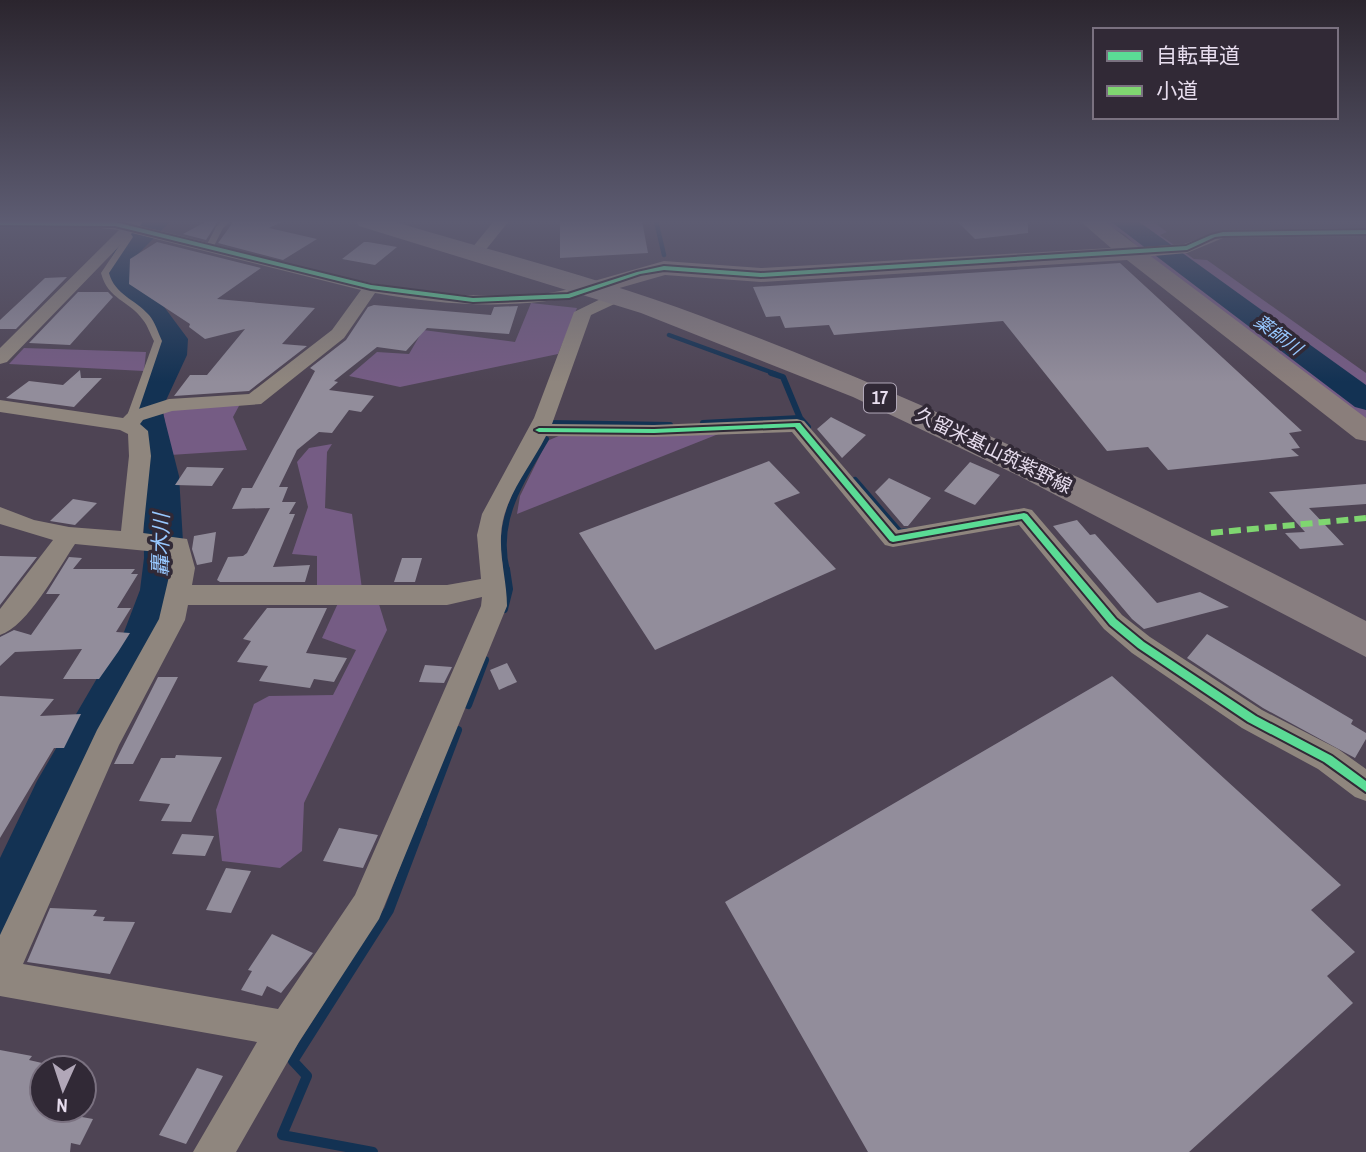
<svg xmlns="http://www.w3.org/2000/svg" width="1366" height="1152" font-family="'Archivo Narrow','Noto Sans JP',sans-serif">
<style>
.green{fill:#755c84}
.lines{fill:none;stroke-linecap:round;stroke-linejoin:round}
.stream-far3{stroke:#133253;stroke-width:4.5}
.stream-far2{stroke:#133253;stroke-width:6}
.stream-far1{stroke:#133253;stroke-width:8}
.stream{stroke:#133253;stroke-width:10}
.river{fill:#133253;fill-rule:evenodd}
.building{fill:#928d9b}
.lane{fill:#8f867e;fill-rule:evenodd}
.street{fill:#8f867e;fill-rule:evenodd}
.secondary{fill:#8a7e7b;fill-rule:evenodd}
.primary{fill:#887e80;fill-rule:evenodd}
.quiet{stroke:#7fd670;stroke-width:6;stroke-dasharray:12 6;stroke-linecap:butt}
.cycleway-casing{stroke:#312936;stroke-width:4}
.cycleway{fill:#5adb95;fill-rule:evenodd}
.labels{text-anchor:middle;stroke-width:7;stroke-linejoin:round;paint-order:stroke}
.far-water-label{font-size:18px;font-style:italic;fill:#97c7fe;stroke:#312936}
.shield{fill:#312936;stroke:#b0a7b7;stroke-width:2}
.shield-label{font-size:18px;font-weight:bold;fill:#e7ddee}
.street-label{font-size:19px;fill:#e7ddee;stroke:#312936}
.water-label{font-size:21px;font-style:italic;fill:#97c7fe;stroke:#312936}
</style>
<rect width="100%" height="100%" fill="#4e4454"/>
<path class="green" d="M1101 221H1114L1366 410V421L1150 259 1125 235Z
M1135 221H1152L1167 232 1160 235 1194 259 1207 260 1366 373V390Z
M531 303 577 308 558 354 400 387 349 376 377 352 409 354 423 330 515 342Z
M24 348 146 352 144 371 9 364Z
M240 404 233 417 247 450 170 455 163 410Z
M721 433 517 514 520 496 547 441 561 435Z
M332 444 327 452 325 508 352 514 362 589H317V556L292 554 308 507 297 462 309 448Z
M339 601H378L387 630 304 803 302 851 280 868 222 861 216 810 254 704 269 696 333 695 356 650 322 638Z"/>
<g class="lines">
<path class="stream-far3" d="M656 221 664 255
M669 335 776 374"/>
<path class="stream-far2" d="M771 373 783 377 800 418 808 427
M549 423 670 425
M703 423 800 418
M855 480 900 532 907 531
M507 571C494 520 521 482 546 439"/>
<path class="stream-far1" d="M504 609 509 589 506 569
M468 705 485 660
M422 825 458 730"/>
<path class="stream" d="M373 1152 282 1135 307 1076 293 1061 389 910 422 823"/>
<path class="river" d="M144 221H171L138 254 135 281 159 300 188 339 187 355 162 409 179 476 184 558 180 590 165 636 73 814 20 938 0 946V858L37 781 124 632 140 590 144 558 143 476 130 409 157 355 158 339C152 330 146 320 139 312 131 303 115 297 110 286 98 260 127 235 144 221Z
M1110 221H1138L1366 385V410L1355 407Z"/>
</g>
<path class="building" d="M207 221H218L206 240 183 234Z
M234 221H283L269 228 317 239 283 260 218 243Z
M560 221H642L648 253 560 258Z
M957 221H1028V233L975 239Z
M157 242 261 268 217 299 315 308 282 344 307 346 249 391 174 396 190 375H207L245 329 205 339 189 327 190 324 129 284 130 259Z
M364 242H368L397 247 375 265 342 259Z
M1120 263 1302 431 1289 433 1300 448 1291 449 1299 456 1168 470 1148 447 1107 451 1003 321 834 335 829 325 785 328 780 316 766 317 753 287Z
M67 277 16 329H0V320L45 278Z
M78 292H108L113 297 70 345 29 343Z
M374 305 491 315 494 307 518 306 509 334 427 328 406 351 377 347 334 381 338 382 329 390 374 396 361 412 349 410 332 433 319 432 297 450 279 487H288L282 502H296L289 514H295L273 567 310 565 305 582H220L217 580 228 557 243 556 247 553 270 508 232 509 242 488H252L315 371 310 368 346 340 368 307Z
M80 370 81 378H102L74 407 6 398 29 381 63 385Z
M831 417 866 435 842 458 817 429Z
M769 461 800 493 774 503 836 569 655 650 579 533Z
M970 462 1000 475 975 505 944 491Z
M187 467 224 468 212 486 175 485Z
M889 478 931 498 908 526H904L875 492Z
M1366 484V504L1309 508 1344 545 1300 549 1285 533 1305 532 1269 492Z
M73 499 97 503 75 525 50 521Z
M1077 520 1090 535 1095 534 1157 603 1200 592 1229 607 1144 629 1132 619 1053 526Z
M216 532 212 562 197 565 192 549 194 536Z
M0 556 37 557 0 605Z
M69 557 82 558 73 569H135L131 574H138L117 608H131L116 632 130 633 118 652 99 679H63L82 649 15 652 0 666V637L14 630 31 635 60 594H46Z
M402 558H422L415 582H394Z
M267 608H327L306 653 347 658 334 682 314 679 310 688 259 681 268 666 237 662 251 641 243 639Z
M1207 634 1353 720 1351 724 1366 733V739L1355 758 1263 708 1187 658Z
M507 663 517 682 499 690 490 670Z
M425 665 452 667 444 683 419 682Z
M1112 676 1341 885 1311 910 1355 952 1327 976 1353 1003 1189 1152H868L725 902Z
M158 677H178L133 764H114Z
M0 696 54 699 40 716 81 714 64 748H54L0 838Z
M176 755 222 757 191 822 161 821 170 804 139 801 161 758H175Z
M339 828 378 835 363 868 323 861Z
M182 834 214 836 205 856 172 854Z
M226 868 251 871 231 913 206 910Z
M50 908 97 910 93 916 105 917 103 921 135 922 110 974 27 962Z
M272 934 313 953 281 993 267 986 262 996 241 990 252 971 248 970Z
M0 1050 32 1056 29 1060 42 1063V1110H67L65 1114 93 1119 80 1145 71 1143 70 1152H0Z
M197 1068 223 1076 186 1144 159 1135Z"/>
<g class="lines">
<path class="lane" d="M222 221H231L223 228 212 250H206L205 248 216 227Z
M122 230H128L133 237 109 273C115 295 135 299 149 315 155 322 158 332 162 341L138 412 141 416 136 419 128 413 154 341C150 334 148 326 143 320 129 300 108 300 101 273L125 237 121 232Z"/>
<path class="street" d="M0 221H143L140 226C270 256 402 306 537 294 557 293 576 287 595 283L603 288 601 291C525 310 452 307 375 293L344 338 261 404 172 411 143 420 140 424 148 431 151 456 143 533 187 539 195 568 192 585H447L481 579 477 535 482 514 534 418 574 312 617 291 623 292V300L591 315 552 424 654 425 797 419 804 421 898 530 1024 508 1032 510 1122 615 1150 637 1262 710 1338 749 1366 769V801L1355 797 1318 769 1242 728 1132 653 1104 629 1019 525 893 547 885 545 792 432 654 437 546 436C530 468 502 499 501 536 500 561 507 582 507 606L379 919 299 1042 236 1152H193L257 1042 0 996V935L97 730 159 619 171 568 168 553 75 544C58 569 28 626 0 635V609L53 540 0 524V507L34 520 69 527 121 531 129 456 128 434 120 430 0 412V400L123 418 129 412 169 399 249 394 332 330 361 290 132 233 7 362 0 364V348L119 230 73 225 0 227ZM482 597 481 606 355 895 278 1009 23 964 119 745 185 620 188 605H447Z
M494 221H509L480 257H470L467 254Z
M1366 228V236L1223 238 1187 253 1131 258 1123 253 1131 248 1184 244 1223 230Z"/>
<path class="secondary" d="M1080 221H1104L1366 418V441L1356 439 1127 260 761 282 665 275 595 295 587 293 583 288 587 283 664 261 761 268 1111 248Z"/>
<path class="primary" d="M356 221H392C495 252 600 278 701 316 930 401 1149 509 1366 621V657L1021 477 853 397 641 313 359 226Z"/>
<path class="quiet" d="M1211 533 1366 518"/>
<defs>
<path id="cycleway" d="M0 221 115 222 371 285 473 298 568 294 637 272 664 266 761 273 1186 246 1211 235 1223 232 1366 230V234L1223 236 1215 237 1187 250 761 277 664 270 640 274 569 298 473 302 371 289 115 226 0 225Z
M797 423H800L895 536 1024 513 1027 514 1116 619 1144 642 1256 716 1332 756 1366 781V792L1324 762 1248 722 1138 648 1110 625 1022 519 893 542 890 541 795 427 654 433 539 432 535 430 539 428 654 429Z"/>
</defs>
<use href="#cycleway" class="cycleway-casing"/>
<use href="#cycleway" class="cycleway"/>
</g>
<linearGradient id="sky" x2="0" y2="1"><stop stop-color="#2b252e"/><stop offset="0.58" stop-color="#5d5c72"/><stop offset="1" stop-color="#5d5c72" stop-opacity="0"/></linearGradient>
<rect width="1366" height="382" fill="url(#sky)"/>
<g class="labels">
<g class="far-water-label">
<text transform="translate(1278 335) rotate(36)" y="6">薬師川</text>
</g>
<rect class="shield" x="864" y="383.5" width="32" height="29" rx="5"/>
<g class="shield-label">
<text x="880" y="404">17</text>
</g>
<g class="street-label">
<text transform="translate(994 450) rotate(26)" y="7">久留米基山筑紫野線</text>
</g>
<g class="water-label">
<text transform="translate(161 545) rotate(-89)" y="7">轟木川</text>
</g>
</g>
<rect x="1093" y="28" width="245" height="91" fill="#312936" stroke="#7a7180" stroke-width="2"/>
<rect x="1107" y="51" width="35" height="10" fill="#5adb95" stroke="#7a7180" stroke-width="2"/>
<text x="1156" y="63" font-size="21" fill="#e7ddee">自転車道</text>
<rect x="1107" y="86" width="35" height="10" fill="#7fd670" stroke="#7a7180" stroke-width="2"/>
<text x="1156" y="98" font-size="21" fill="#e7ddee">小道</text>
<g transform="translate(63 1089) rotate(183)"><circle r="33" fill="#312936" stroke="#7a7180" stroke-width="2"/>
<path d="M0-5L12 26L0 18L-12 26Z" fill="#b1a7b8"/>
<text y="-10" font-size="19" font-weight="bold" text-anchor="middle" fill="#e7ddee">N</text>
</g>
</svg>
